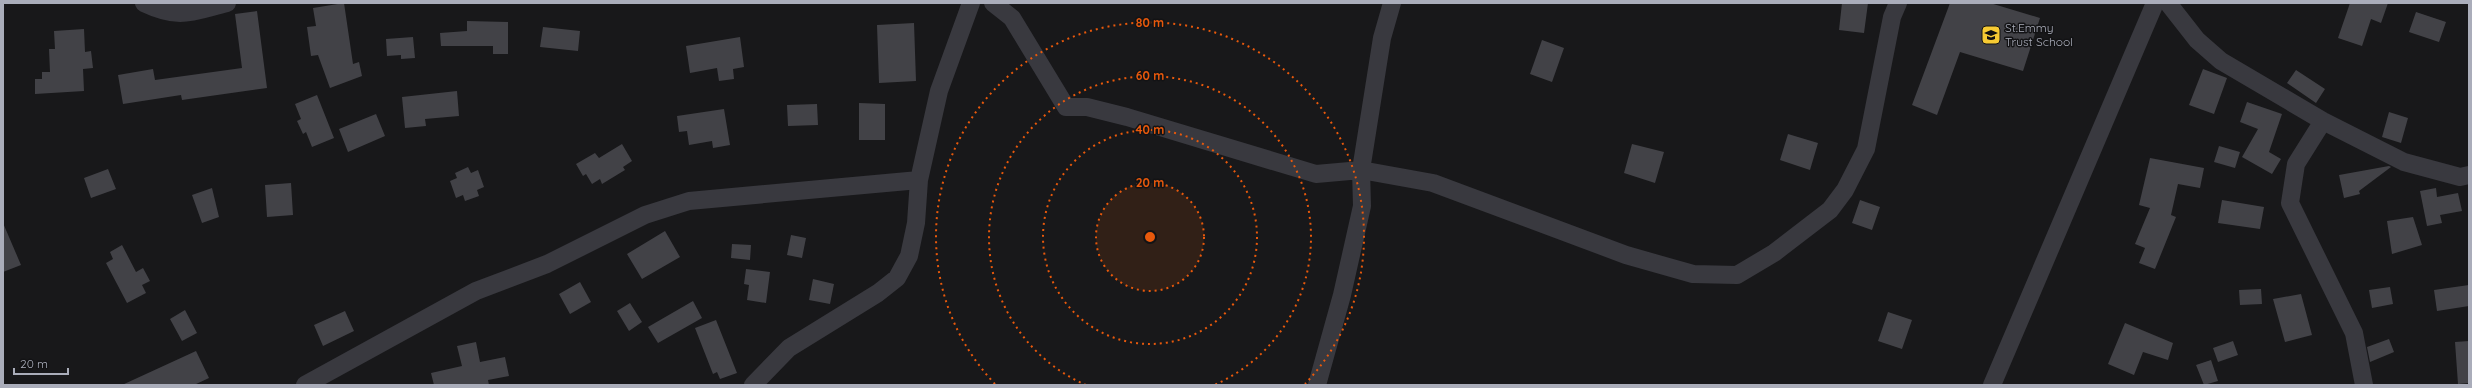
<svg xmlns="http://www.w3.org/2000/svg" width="2472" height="388" font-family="Quicksand,sans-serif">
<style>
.building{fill:#424247}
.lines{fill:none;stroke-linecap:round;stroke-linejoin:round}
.minor{stroke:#39393f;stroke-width:18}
.ring{fill:none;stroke:#e8590c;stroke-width:2;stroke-dasharray:2 4}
.labels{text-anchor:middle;stroke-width:3;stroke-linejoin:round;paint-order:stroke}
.poi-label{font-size:12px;fill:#aaadba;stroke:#131315;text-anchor:start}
.centre{fill:#e8590c;stroke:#131315;stroke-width:2}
.ring-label{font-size:12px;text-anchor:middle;font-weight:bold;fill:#e8590c;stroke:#131315;stroke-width:3;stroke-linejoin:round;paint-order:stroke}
</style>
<rect width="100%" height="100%" fill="#18181a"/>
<path class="building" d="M344 3 353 64 359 62 362 76 330 88 318 55 311 56 307 27 316 26 313 8Z
M1842 3H1868L1864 33 1839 30Z
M1950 3H1990L2040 18 2023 71 1960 52 1937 115 1912 105Z
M2350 3H2388L2381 23 2371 19 2362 46 2338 38Z
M257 11 267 88 182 100 181 95 123 104 118 75 153 69 155 80 242 68 235 14Z
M2416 12 2446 22 2439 42 2409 32Z
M467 21 508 22V54H493V46H441L440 33 467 31Z
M914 23 916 81 879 83 877 25Z
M543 27 580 31 578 51 540 47Z
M84 29 85 52 91 51 93 68 83 69 84 91 35 94V79H42V72H50L49 49H55L54 31Z
M413 37 415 58 401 59V55L387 56 386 39Z
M740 37 744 67 733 69 734 79 719 81 717 68 690 73 686 46Z
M1542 40 1564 48 1552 82 1530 74Z
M2203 69 2227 78 2214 114 2189 105Z
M2296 70 2325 89 2316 103 2287 83Z
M457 91 459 116 425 119 426 126 405 128 402 97Z
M317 95 334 138 312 147 306 132 303 134 297 121 301 119 295 104Z
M2247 102 2282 114 2269 152 2281 159 2272 174 2242 157 2258 129 2240 122Z
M859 103 885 104V140H859Z
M817 104 818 125 788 126 787 105Z
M724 109 730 145 713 148 712 141 689 145 687 131 679 132 677 116Z
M2389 112 2408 118 2401 143 2382 137Z
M376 114 385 136 348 152 339 129Z
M1788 134 1818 143 1810 170 1780 160Z
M622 144 632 161 623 167 625 170 602 184 600 179 592 184 586 174 583 176 576 164 595 153 599 158Z
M1632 144 1664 152 1655 183 1624 173Z
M2219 146 2240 152 2235 168 2214 162Z
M2150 158 2204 168 2200 188 2178 184 2171 215 2176 217 2155 269 2139 263 2145 248 2135 244 2150 208 2139 205Z
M2389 166 2391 167 2359 191 2360 194 2344 198 2339 175Z
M468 167 471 173 478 170 484 187 477 190 479 196 465 201 463 195 456 198 450 181 457 178 455 173Z
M108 169 116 189 91 198 84 178Z
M291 183 293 215 267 217 265 185Z
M212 188 219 217 202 223 192 195Z
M2436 188 2437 197 2458 193 2462 211 2440 215 2442 223 2427 226 2420 191Z
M1860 200 1880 207 1872 230 1852 223Z
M2222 200 2264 207 2260 229 2218 223Z
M2413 217 2422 245 2392 254 2387 221Z
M3 223 21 265 3 272Z
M665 231 680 257 642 279 627 254Z
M791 235 806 238 802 258 787 255Z
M732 244 751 245 750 260 731 258Z
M122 245 136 272 143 268 150 281 142 285 146 293 127 303 106 263 113 259 110 252Z
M746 269 770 272 766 303 747 300 749 285 744 284Z
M813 279 834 284 830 304 809 300Z
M580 282 591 302 570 314 559 294Z
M2469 285V306L2437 311 2434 290Z
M2390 287 2393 304 2372 308 2369 290Z
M2261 289 2262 304 2240 305 2239 290Z
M2301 294 2312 335 2285 342 2273 299Z
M693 301 702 318 658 343 648 327Z
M630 303 642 322 629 331 617 311Z
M185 310 197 333 182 341 170 319Z
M345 311 354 331 323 346 314 325Z
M1888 312 1912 320 1902 349 1878 341Z
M716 320 737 373 720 379 717 372 713 374 695 328Z
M2125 323 2173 343 2168 360 2143 352 2134 375 2108 364Z
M2389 339 2394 352 2370 362 2367 347Z
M2233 341 2238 355 2218 362 2213 348Z
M2469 341V383L2458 384 2455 342Z
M476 342 480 362 505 357 509 376 488 380 489 385H434L431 373 462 366 457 346Z
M196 351 209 378 194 385H122Z
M2211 360 2218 381 2204 385 2196 365Z"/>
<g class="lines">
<path class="minor" d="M144 3C180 20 191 12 227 3
M993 3 1012 18 1066 107H1087L1127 117 1316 174 1361 170 1433 183 1626 255 1693 274 1737 275 1774 253 1830 210 1845 190 1866 149 1892 17 1898 3
M2168 3 2197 40 2221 61 2323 121 2404 162 2460 177 2469 175
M2323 121 2296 164 2290 203 2354 333 2364 385
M305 385 476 291 547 264 645 215 689 201 919 180
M753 385 789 348 878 293 897 278 909 256 916 223 919 180 939 91 971 3
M1317 385 1342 295 1362 206 1361 170 1382 38 1392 3
M1992 385 2155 3"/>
</g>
<circle cx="1150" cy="237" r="54" fill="#e8590c" fill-opacity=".12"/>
<g class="ring">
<circle cx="1150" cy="237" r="54"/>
<circle cx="1150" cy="237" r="107"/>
<path d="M1086 385A161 161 0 1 1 1214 385"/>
<path d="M995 384A214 214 0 1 1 1305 384"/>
</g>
<defs>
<symbol id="school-square" viewBox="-11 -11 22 22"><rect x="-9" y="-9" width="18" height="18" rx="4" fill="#f6ca33" stroke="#131315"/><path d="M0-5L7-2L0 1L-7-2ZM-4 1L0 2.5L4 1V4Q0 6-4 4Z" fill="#111"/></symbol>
</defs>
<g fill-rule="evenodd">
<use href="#school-square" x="1980" y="24" width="22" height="22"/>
</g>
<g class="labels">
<g class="poi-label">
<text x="2005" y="32">St.Emmy<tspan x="2005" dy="14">Trust School</tspan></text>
</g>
</g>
<circle cx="1150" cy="237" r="6" class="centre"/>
<g class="ring-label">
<text x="1150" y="27">80 m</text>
<text x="1150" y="80">60 m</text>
<text x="1150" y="134">40 m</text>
<text x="1150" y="187">20 m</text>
</g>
<rect width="2472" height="388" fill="none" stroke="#aaadba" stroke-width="8"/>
<path d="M14 368v6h54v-6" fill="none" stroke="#aaadba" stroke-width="2"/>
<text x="20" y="368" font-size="12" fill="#aaadba" stroke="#131315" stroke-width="3" paint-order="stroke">20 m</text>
</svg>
